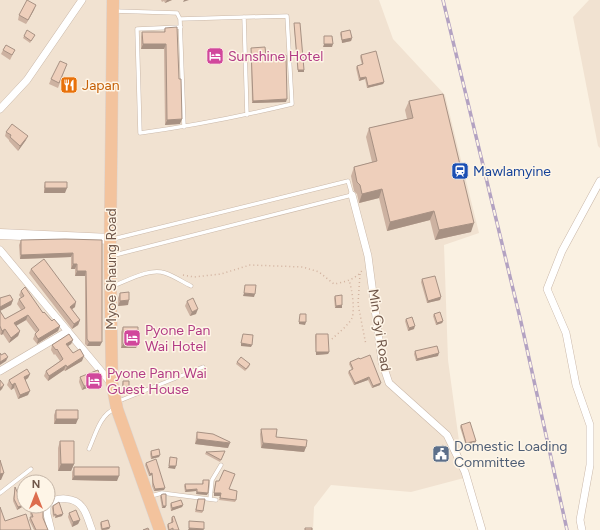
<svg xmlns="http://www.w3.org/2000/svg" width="600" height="530" font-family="Figtree,sans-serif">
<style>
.residential{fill:#f1e2d1;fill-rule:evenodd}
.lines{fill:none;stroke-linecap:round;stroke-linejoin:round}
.service-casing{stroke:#cab8a9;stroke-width:4.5}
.minor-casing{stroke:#cab8a9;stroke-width:8}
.secondary-casing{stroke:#cfbaaa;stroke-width:11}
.trunk-casing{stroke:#dad3d0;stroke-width:13}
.path{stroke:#d2b29f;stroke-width:1.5;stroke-dasharray:1 3;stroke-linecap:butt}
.service{stroke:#fff;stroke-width:3.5}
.minor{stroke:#fff;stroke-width:7}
.secondary{stroke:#fff;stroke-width:10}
.trunk{stroke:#f3c39d;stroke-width:12}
.rail-casing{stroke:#b3a2c2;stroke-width:3.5}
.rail{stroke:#fef5e7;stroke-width:2;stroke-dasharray:6;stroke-linecap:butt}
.wall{fill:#cdb2a1}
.shaded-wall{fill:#a79183}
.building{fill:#eecfbb;stroke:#a79183}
.labels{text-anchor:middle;stroke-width:3;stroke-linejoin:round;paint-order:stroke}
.hotel-label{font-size:14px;fill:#b23c85;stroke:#fef5e7;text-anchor:start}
.food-label{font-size:14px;fill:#c56008;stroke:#fef5e7;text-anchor:start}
.transit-label{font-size:14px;fill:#164399;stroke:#fef5e7;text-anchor:start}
.street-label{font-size:14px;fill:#70574a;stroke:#fef5e7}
.service-label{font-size:14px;fill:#4e5e75;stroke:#fef5e7;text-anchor:start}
</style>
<rect width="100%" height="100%" fill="#faf1e2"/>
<path class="residential" d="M0 0H379L393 39 445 95 479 233 444 245 448 360 464 478 411 492 331 485 314 507 313 530H0ZM24 482H48V506H24Z
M589 0H600V148L598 146 573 17Z"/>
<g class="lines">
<defs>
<path id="service" d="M114 11 177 13 180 19 184 127
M244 17 247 115
M180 19 287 16 292 104C242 116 192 126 140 133L137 29 181 27
M111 256 352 195 348 181 113 239
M113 286C129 280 149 268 165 273 174 276 183 282 191 286
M119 401 203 367
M89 449C95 436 100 414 115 409
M0 493 31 469
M151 496 162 493 216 500
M210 499 212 480 221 465"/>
<path id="minor" d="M0 109 27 80 82 0
M352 195 368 256 382 362 389 383 447 435 465 472 482 530
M0 250 111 383
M0 371 68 331
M48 505C56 496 75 497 82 507 87 513 89 523 92 530
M47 506V514L51 530
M582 530 580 520 590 465V425L576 385 566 333 547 289 562 251 600 181"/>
<path id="secondary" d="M0 234 111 239"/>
<path id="trunk" d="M113 0 110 256 112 383 117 409 160 530"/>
</defs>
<use href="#service" class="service-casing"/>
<use href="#minor" class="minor-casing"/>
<use href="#secondary" class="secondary-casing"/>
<use href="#trunk" class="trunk-casing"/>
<path class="path" d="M360 274 358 304 366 345
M183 275 194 277 221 274 250 265 303 267 319 272 334 284C345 282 357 279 363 269
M332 339C338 333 348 326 352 318 355 309 352 289 349 280"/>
<use href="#service" class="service"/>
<use href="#minor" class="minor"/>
<use href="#secondary" class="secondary"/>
<use href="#trunk" class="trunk"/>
<defs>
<path id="rail" d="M443 0 521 322 567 530"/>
</defs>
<use href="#rail" class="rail-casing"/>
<use href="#rail" class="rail"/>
</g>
<path class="wall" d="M161 0H172L165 3 164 1 162 2Z
M34 10 26 24 18 20 19 15Z
M294 23 304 72H298L294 26Z
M165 28 180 124 165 125 164 49H141V37L142 32H164Z
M341 32 352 38 351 41 342 43 340 34Z
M35 35 30 43 23 38 24 36Z
M251 48 266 56 286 102 252 103 251 50Z
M3 50 13 54 10 60 1 54Z
M361 55 384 82 383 84 367 88 365 79 359 81 356 68 357 66 362 65 360 57Z
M67 64 58 88 49 84 51 79Z
M409 101 471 232 435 240 430 220 387 231 379 198 359 203 357 194 354 191 351 176 354 167 372 162 366 137 369 128 407 119 405 110Z
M6 132 26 140 18 151 9 141V140L5 136Z
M45 182 65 193H44V187Z
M21 240H102L100 346H87L85 344V276H75V269H71V257L20 259 19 245Z
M31 269 75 307 72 309 80 320 78 325 72 329 29 273Z
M422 279 441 297 440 300 427 303 421 282Z
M21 291 52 321 60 326 58 331 37 344 33 339 35 334 36 333 26 320 16 326 20 331 18 336 9 343 3 334 1 335 0 334V298L13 300 11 305 0 311 5 319 21 310 17 304 19 299 21 298 19 295Z
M120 293 128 305 118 306V298Z
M335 296 342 305V308H335L334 298Z
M187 301 196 314 190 316 185 306Z
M434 314 443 321 442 323 436 325 433 316Z
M406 319 414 329 408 331 405 321Z
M123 327 138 343 136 348H121V332Z
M316 334 329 352 328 354 316 355 315 336Z
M73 340 71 344 68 346 73 353 82 361 65 371 64 370 48 381 44 376 46 371 60 361 55 354 54 355 51 350 52 345Z
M415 351 438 356 416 361 414 354Z
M360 359 380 385 372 388 368 380 354 385 348 373 349 371 352 370 349 364 350 362Z
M237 362 250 364 249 367 245 371 236 364Z
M30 374 28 378 25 380 28 395 18 399 14 388 11 390 7 385 9 380Z
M80 377 99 383 82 390 79 382Z
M123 381 129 387 128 392H122V386Z
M56 410 76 424H54V415Z
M461 425 476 441 475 443 466 446 460 427Z
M261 429 276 437 306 447 304 452 261 448 260 434Z
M197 432 228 448 195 444 196 437Z
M60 441 74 464 71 471H58V448Z
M437 450 449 455V457L443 462 436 452Z
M151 451 159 457 151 459 150 454Z
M206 452 224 454 220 462 205 454Z
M146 463 164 490 154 491 152 486V475L149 476 145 465Z
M74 467 117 481 72 480V472Z
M203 480 207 495 196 494V491L185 492 184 486 185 484H202Z
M216 481 229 489 236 500 235 502 219 500 220 496H214L215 483Z
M15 487 22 507 17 510 13 501Z
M161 495 166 506 165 508H162L160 497Z
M198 499 203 511 202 513 195 512Z
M171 503 183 505 182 507 171 511 170 505Z
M53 506 62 516 55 518V516L53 517 52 508Z
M31 511 43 518 48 530H34L29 520 30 517H31L30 513Z
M69 513 80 520 78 524 72 527 68 517Z
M172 517 179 530H168L167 526 168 524 171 523V519Z
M101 522 110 527 109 529 106 530H101L100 524Z"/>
<path class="shaded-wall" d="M167 0H172L165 3Z
M184 0H189L183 2Z
M36 5 34 10 26 24 28 20Z
M352 38 351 41 342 43V40Z
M143 44H166L164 49H141Z
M324 44H333L332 47H323Z
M298 70H304V72H298Z
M366 77 365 79 359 81 360 78Z
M384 82 383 84 367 88 368 86Z
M287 99 286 102 252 103 253 101Z
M182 119 180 124 165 125 167 120Z
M28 136 26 140 18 151 20 146Z
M45 188H67L65 193H44Z
M382 189 379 198 359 203 362 194Z
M434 211 430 220 387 231 390 222Z
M474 223 471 232 435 240 439 230Z
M73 253 71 257 20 259 21 255Z
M73 264H77L75 269H71Z
M77 271H86L85 276H75Z
M244 293 255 294 254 297 243 296Z
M441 297 440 300 427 303 428 301Z
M13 300 11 305 0 311V307Z
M129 300 128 305 118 306 120 301Z
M76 302 75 307 68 312 70 307Z
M342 305V308H335L336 306Z
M198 309 196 314 190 316 192 312Z
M28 315 26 320 12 328 14 323Z
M80 320 78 325 72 329 74 324Z
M443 321 442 323 436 325 437 323Z
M299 322H306L305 325 299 324Z
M60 326 58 331 37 344 38 339Z
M415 326 414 329 408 331 409 328Z
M5 329 3 334 1 335 2 331Z
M20 331 18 336 9 343 11 338Z
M73 340 71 344 65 348 66 344Z
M89 342H102L100 346H87Z
M138 343 136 348H121L123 344Z
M241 343 252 345 251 347 241 346Z
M316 352H329L328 354 316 355Z
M439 353 438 356 416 361 417 359Z
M84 356 82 361 65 371 67 367Z
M8 357 6 361 0 365V362Z
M66 365 64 370 48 381 49 376Z
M30 374 28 378 23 382 24 377Z
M369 377 368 380 354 385 355 383Z
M101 379 99 383 82 390 84 386Z
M15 383 14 388 11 390 12 385Z
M381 383 380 385 372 388 373 386Z
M4 385 2 389 0 391V388Z
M123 387H129L128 392H122Z
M30 391 28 395 18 399 20 395Z
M56 419H78L76 424H54Z
M197 439 230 443 228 448 195 444Z
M476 441 475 443 466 446V443Z
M263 443 306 447 304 452 261 448Z
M160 455 159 457 151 459 152 457Z
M449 455V457L443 462 444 459Z
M61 464H74L71 471H58Z
M169 466H176L175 469 168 468Z
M4 473 1 480H0V474Z
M152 473V475L149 476 150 474Z
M74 476H119L117 481 72 480Z
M165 488 164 490 154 491 155 489Z
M197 489 196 491 185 492 186 490Z
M197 492 208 493 207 495 196 494Z
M214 493H221L220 496H214Z
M23 505 22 507 17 510 18 507Z
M183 505 182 507 171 511 172 508Z
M163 506H166L165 508H162Z
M63 514 62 516 55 518 56 516Z
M80 520 78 524 72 527 73 522Z
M110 527 109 529 102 530V529Z
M189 528 204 529 203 530H188Z"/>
<path class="building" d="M27 0 36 5 28 20 19 15Z
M294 23H300L304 70H298Z
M177 27 179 79H181L182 119 167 120 166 44H143L142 32H165V28Z
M27 30 35 35 31 41 24 36Z
M350 30 352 38 342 40 341 32Z
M324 36H332L333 44H324Z
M6 45 15 50 12 55 3 50Z
M265 47 266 56 286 55 287 99 253 101 251 48Z
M376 51 384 82 368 86 366 77 360 78 357 66 363 64 361 55Z
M60 61 67 64 59 83 51 79Z
M443 94 474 223 439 230 434 211 390 222 382 189 362 194 360 185 357 182 354 167 377 161 369 128 413 118 409 101Z
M12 124 28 136 20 146 10 137 11 135 6 132Z
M45 182H67V188H45Z
M65 239 102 240V342H89L87 339 86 271H77V264H73V253L21 255V240Z
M44 259 76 302 70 307 80 320 74 324 31 269Z
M435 276 441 297 428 301 422 279Z
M245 285H256L255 294 244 293Z
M25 287 43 313 44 312 52 321 54 319 60 326 38 339 35 334 39 330 28 315 14 323 20 331 11 338 5 329 2 331 0 326V311L5 319 25 308 19 299 24 296 21 291Z
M129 292V300L120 301V293Z
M10 295 13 300 0 307V298Z
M342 295V305L336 306 335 296Z
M193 298 198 309 192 312 187 301Z
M440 312 443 321 437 323 434 314Z
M300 314H306V322H299Z
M412 317 415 326 409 328 406 319Z
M123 327H138V343L123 344Z
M69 334 73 340 66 344 73 353 80 349 84 356 67 367 66 365 49 376 46 371 62 360 63 359 57 349 56 350 52 345Z
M243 334 253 335 252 345 241 343Z
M316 334H328L329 352H316Z
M437 346 439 353 417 359 415 351Z
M0 353 1 355 5 353 8 357 0 362Z
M370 355 381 383 373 386 369 377 355 383 349 371 353 369 350 362 359 358 360 359Z
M241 357 250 364 246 369 237 362Z
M27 369 30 374 24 377 30 391 20 395 15 383 12 385 9 380Z
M98 370 101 379 84 386 80 377Z
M0 380 4 385 0 388Z
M123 381H129V387H123Z
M56 410H78V419H56Z
M470 422 476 441 466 443 461 425Z
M261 429H277L276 437 307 440 306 447 263 443Z
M197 432 213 434 230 442V443L197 439Z
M60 441H74V464H61Z
M443 445 449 455 444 459 437 450Z
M159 449 160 455 152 457 151 451Z
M225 451 221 460 206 452Z
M170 457 177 458 176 466H169Z
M156 459 165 488 155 489 153 483 152 473 150 474 146 463Z
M0 460 4 473 0 474Z
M74 467H119V476H74Z
M224 470 235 474 229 489 237 491 236 500 220 498 221 493H214L216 481H219Z
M203 480H209L208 493 197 492V489L186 490 185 484H203Z
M15 487 23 505 18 507 14 499Z
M163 494H166V506H163L161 495Z
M198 499H205L203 511 196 510Z
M181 500 183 505 172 508 171 503Z
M59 502 63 514 56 516V514L54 515 53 506Z
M0 507 5 521 26 514 31 530H0Z
M43 507V518L48 530H36L30 517H33L31 511Z
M76 510 80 520 73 522 69 513Z
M174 516 179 530H173V528L169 530 168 524 173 522 172 517Z
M108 520 110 527 102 529 101 522Z
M189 521 204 522V529L189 528Z
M148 528 149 530H143Z
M305 528H312V530H305Z"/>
<defs>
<symbol id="hotel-square" viewBox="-11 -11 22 22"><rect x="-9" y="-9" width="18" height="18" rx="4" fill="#d1479c" stroke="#fef5e7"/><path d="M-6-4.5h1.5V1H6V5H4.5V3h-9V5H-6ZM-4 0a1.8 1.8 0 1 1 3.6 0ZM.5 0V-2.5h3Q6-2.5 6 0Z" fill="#fff"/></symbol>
<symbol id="restaurant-square" viewBox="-11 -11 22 22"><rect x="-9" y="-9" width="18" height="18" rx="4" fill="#e8710a" stroke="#fef5e7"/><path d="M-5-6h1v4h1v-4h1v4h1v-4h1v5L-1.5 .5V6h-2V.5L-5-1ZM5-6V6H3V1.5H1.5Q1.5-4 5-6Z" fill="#fff"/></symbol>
<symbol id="station-square" viewBox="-11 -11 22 22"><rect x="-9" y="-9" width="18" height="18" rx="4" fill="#1a4fb4" stroke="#fef5e7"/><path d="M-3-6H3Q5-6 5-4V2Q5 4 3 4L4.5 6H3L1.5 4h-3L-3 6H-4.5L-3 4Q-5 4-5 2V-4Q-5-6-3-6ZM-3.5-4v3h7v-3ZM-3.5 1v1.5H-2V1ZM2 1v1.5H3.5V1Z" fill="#fff"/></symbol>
<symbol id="civic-square" viewBox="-11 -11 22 22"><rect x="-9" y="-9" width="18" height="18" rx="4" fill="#5c6f8a" stroke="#fef5e7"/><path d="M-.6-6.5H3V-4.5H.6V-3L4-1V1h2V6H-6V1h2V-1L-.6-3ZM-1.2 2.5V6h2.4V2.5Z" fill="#fff"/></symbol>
</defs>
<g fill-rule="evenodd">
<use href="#hotel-square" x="205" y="46" width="20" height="20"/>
<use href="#restaurant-square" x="59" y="75" width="20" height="20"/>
<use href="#station-square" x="450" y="161" width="20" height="20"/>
<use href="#hotel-square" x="122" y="328" width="20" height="20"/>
<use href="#hotel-square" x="84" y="371" width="20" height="20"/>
<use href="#civic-square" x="431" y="444" width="20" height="20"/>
</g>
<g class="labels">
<g class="hotel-label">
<text x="228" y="61">Sunshine Hotel</text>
<text x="145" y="335">Pyone Pan<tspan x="145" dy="16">Wai Hotel</tspan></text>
<text x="107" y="378">Pyone Pann Wai<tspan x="107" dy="16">Guest House</tspan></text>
</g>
<g class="food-label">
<text x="82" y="90">Japan</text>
</g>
<g class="transit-label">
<text x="473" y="176">Mawlamyine</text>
</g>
<g class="street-label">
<text transform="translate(111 269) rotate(-90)" y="5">Myoe Shaung Road</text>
<text transform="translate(380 330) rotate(81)" y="5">Min Gyi Road</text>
</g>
<g class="service-label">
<text x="454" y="451">Domestic Loading<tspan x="454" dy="16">Committee</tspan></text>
</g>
</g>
<g transform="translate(36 494)"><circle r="19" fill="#fef5e7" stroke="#c5b6a8"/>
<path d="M0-3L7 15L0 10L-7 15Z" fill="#dd6d4e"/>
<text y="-6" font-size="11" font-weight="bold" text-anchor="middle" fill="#70574a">N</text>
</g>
</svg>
